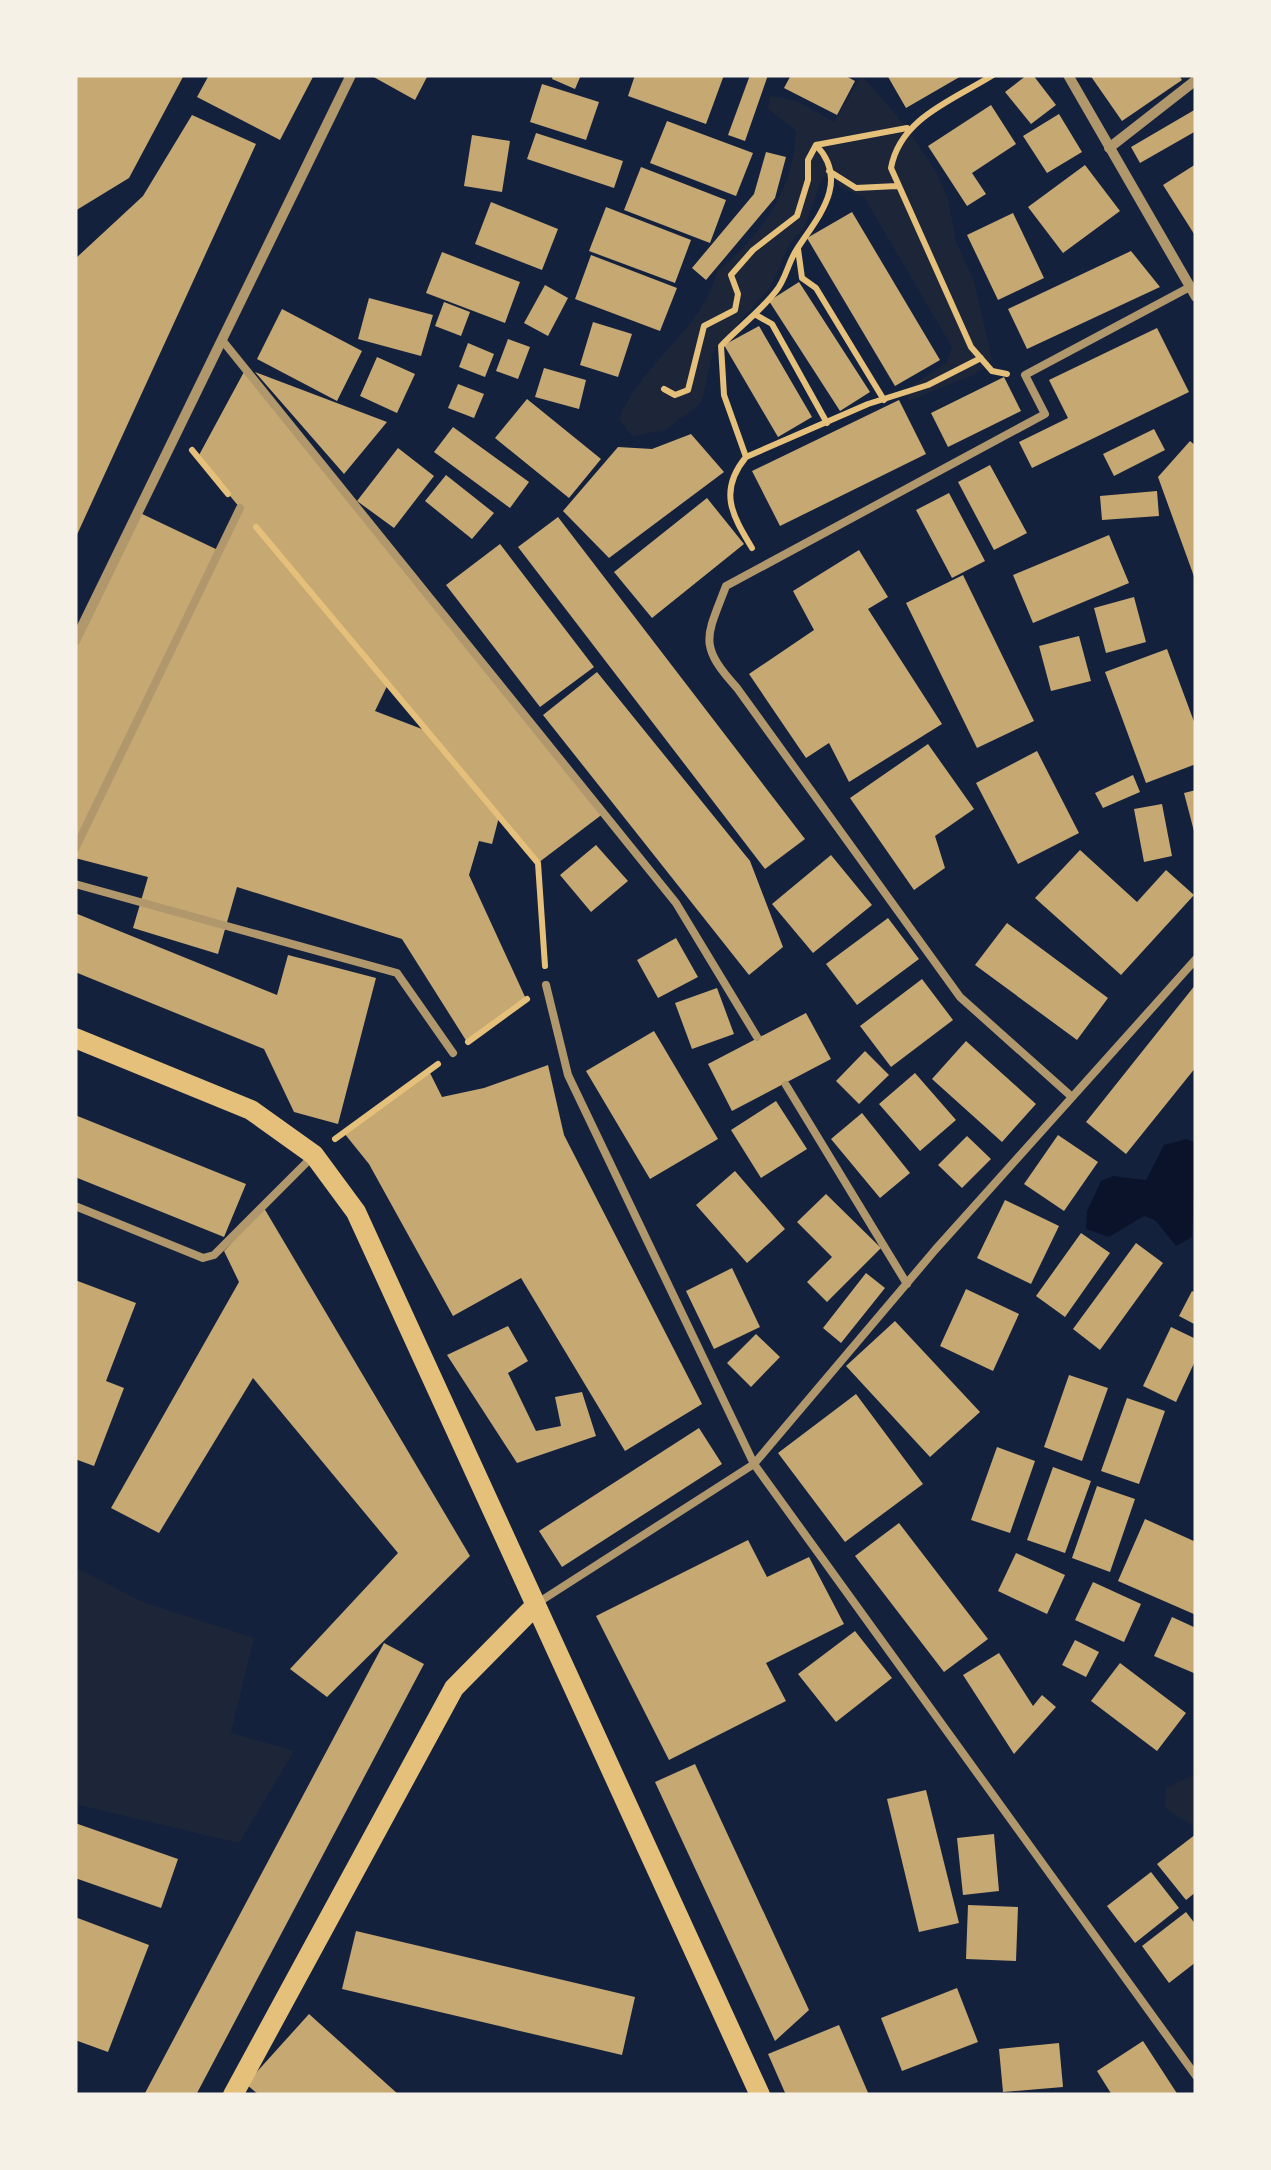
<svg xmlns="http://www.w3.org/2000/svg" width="1271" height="2170" font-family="Overpass,sans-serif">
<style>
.green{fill:#1d2539}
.water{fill:#0b132b}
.building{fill:#c6a872;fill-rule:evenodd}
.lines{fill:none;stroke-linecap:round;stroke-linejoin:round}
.path{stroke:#e5c07b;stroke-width:6}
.service{stroke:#b1986c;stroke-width:8}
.minor{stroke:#b1986c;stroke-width:10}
.secondary{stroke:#e5c07b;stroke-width:20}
</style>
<rect width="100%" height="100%" fill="#14213d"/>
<path class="green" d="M862 75 907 128 936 172 948 199 956 242 974 281 992 360 973 375 909 401 906 390 947 362 952 347 864 197 840 187 828 171 820 183 804 229 790 243 770 288 713 351 702 402 665 430 632 436 619 419C641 364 706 325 717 271 762 236 794 189 796 131L768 109 770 96 797 101 834 122Z
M79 1569 142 1602 254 1638 231 1733 294 1751 239 1843 75 1804V1570Z
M1196 1774V1828L1165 1808 1166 1788Z"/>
<path class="water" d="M1187 1139 1196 1143 1192 1237 1176 1246 1155 1220 1144 1216 1109 1237 1086 1229 1087 1211 1101 1181 1113 1176 1146 1180 1164 1145Z"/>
<path class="building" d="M75 75H184L129 178 75 211Z
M209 75H314L280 140 197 97Z
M370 75H428L415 100Z
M553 75H581L575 89 552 79Z
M635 75H724L706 124 628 96Z
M750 75H768L745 141 728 135Z
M791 75H844L855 81 837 115 784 88Z
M887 75H963L906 108Z
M1027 75H1033L1056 105 1031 124 1005 92Z
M1090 75H1179L1182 80 1122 121Z
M542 84 599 102 586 140 530 122Z
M991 105 1016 144 972 173 986 194 967 206 928 146Z
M1196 109V131L1140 163 1131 147Z
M1059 114 1082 152 1047 173 1023 136Z
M192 115 256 144 75 539V259L143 196Z
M667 121 753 153 736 196 650 163Z
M536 133 623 161 614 188 527 159Z
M472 135 510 141 502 192 464 186Z
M766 152 786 157 775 198 706 280 692 268 754 194Z
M1196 164V237L1163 185Z
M1085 165 1120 211 1063 253 1028 207Z
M641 167 726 200 710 243 624 210Z
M491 202 558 229 542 270 475 244Z
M606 207 691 240 675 283 589 251Z
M852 212 940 360 895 386 807 238Z
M1013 213 1044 278 998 300 967 235Z
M1131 251 1160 287 1027 349 1008 309Z
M442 252 520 282 505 323 426 293Z
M591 255 677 288 660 331 575 299Z
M799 282 870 392 840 411 769 301Z
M545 285 568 298 548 336 524 323Z
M369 298 433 315 421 356 358 339Z
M444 302 470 312 461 336 435 326Z
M282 309 362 351 337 401 257 359Z
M593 322 632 334 618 377 580 365Z
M759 326 812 417 778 437 724 345Z
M1157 328 1189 392 1032 468 1019 442 1068 418 1049 380Z
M508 339 530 347 518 379 496 371Z
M468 343 494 354 485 377 459 367Z
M377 357 415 374 397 413 360 396Z
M544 368 586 380 579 409 535 397Z
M245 370 604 813 538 863 499 817 492 844 479 841 469 875 526 999 467 1042 402 939 237 887 218 954 133 928 148 877 75 858V641L138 512 220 551 240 508 198 457ZM388 684 427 731 375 711Z
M255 372 387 422 344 474Z
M1004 377 1021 411 948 447 931 413Z
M458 384 484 394 474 418 448 408Z
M527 399 601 459 569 498 495 438Z
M899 400 926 454 780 526 752 471Z
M453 427 529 482 510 508 434 452Z
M1154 429 1165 450 1114 476 1103 454Z
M691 434 724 472 609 558 563 511 618 447 652 449Z
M1190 441 1196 446V582L1158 477Z
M398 448 434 476 394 528 357 501Z
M990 465 1027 533 994 550 958 482Z
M446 475 494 513 472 539 425 501Z
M1157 491 1159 516 1102 520 1100 496Z
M949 493 985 561 952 578 916 510Z
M707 498 744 544 652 618 614 572Z
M558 517 805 839 765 869 518 547Z
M1109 535 1129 583 1033 623 1013 575Z
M500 544 594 667 540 707 446 585Z
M859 550 888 597 868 609 942 724 849 782 829 743 806 758 749 674 814 630 793 591Z
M963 575 1034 721 977 748 906 603Z
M1134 597 1146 642 1106 653 1094 608Z
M1079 636 1091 681 1051 691 1039 646Z
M1167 649 1196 727V764L1146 783 1105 672Z
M597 672 750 861 783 947 749 975 543 715Z
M928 744 974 809 935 836 945 868 914 890 850 798Z
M1037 751 1079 833 1018 864 976 783Z
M1133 775 1140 792 1103 808 1095 793Z
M1196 790V835H1195L1184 793Z
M1162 804 1172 856 1144 862 1134 809Z
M596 845 628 881 591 912 560 875Z
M1080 850 1137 902 1166 870 1194 895 1121 975 1035 898Z
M831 855 872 905 813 953 772 904Z
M75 913 277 995 288 955 376 978 338 1124 294 1112 264 1049 75 972Z
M888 918 919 959 857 1005 826 964Z
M1007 923 1108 998 1077 1040 975 965Z
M676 938 698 977 658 998 637 960Z
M922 979 953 1020 891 1067 860 1026Z
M1196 984V1067L1126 1154 1086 1122Z
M717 988 734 1034 692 1049 675 1003Z
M806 1013 831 1059 732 1111 708 1064Z
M654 1031 718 1139 650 1179 586 1071Z
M966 1041 1036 1104 1002 1142 932 1079Z
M865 1051 889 1075 859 1104 836 1081Z
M548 1065 564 1135 702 1404 625 1451 521 1278 453 1316 369 1164 344 1133 429 1071 442 1097 484 1088Z
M915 1073 956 1120 920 1151 879 1104Z
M776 1101 807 1149 761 1178 731 1130Z
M862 1113 910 1173 880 1198 831 1139Z
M75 1115 246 1184 224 1237 75 1177Z
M1058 1135 1098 1162 1064 1211 1024 1184Z
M967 1136 991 1159 962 1188 938 1165Z
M735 1171 785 1229 747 1263 696 1205Z
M826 1194 881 1248 827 1302 807 1282 832 1257 797 1222Z
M1005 1200 1059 1226 1031 1284 977 1258Z
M264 1208 470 1556 327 1697 290 1669 398 1553 253 1378 159 1533 111 1508 239 1282 224 1251Z
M1081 1233 1110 1253 1065 1317 1036 1296Z
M1136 1243 1163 1263 1100 1350 1073 1329Z
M732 1268 760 1327 714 1349 686 1291Z
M866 1273 885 1288 841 1343 823 1328Z
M75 1280 136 1303 106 1381 124 1388 94 1466 75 1459Z
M966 1289 1019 1314 993 1371 940 1346Z
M1192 1291 1196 1293V1325L1179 1316Z
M895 1321 980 1412 930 1457 846 1366Z
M508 1326 528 1361 508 1373 536 1431 561 1426 555 1397 582 1392 596 1436 517 1463 447 1355Z
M1171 1327 1196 1339V1359L1176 1402 1143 1386Z
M756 1334 780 1357 751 1387 727 1363Z
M1069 1375 1108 1388 1082 1461 1044 1447Z
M856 1394 923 1484 845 1542 778 1453Z
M1127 1398 1165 1411 1139 1484 1101 1471Z
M699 1428 722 1464 562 1567 539 1531Z
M997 1447 1035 1461 1010 1533 971 1520Z
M1053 1467 1091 1481 1065 1553 1027 1540Z
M1097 1486 1135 1499 1110 1572 1072 1558Z
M1145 1519 1196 1542V1615L1118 1581Z
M899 1523 988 1639 944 1672 855 1556Z
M748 1540 767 1577 809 1557 844 1624 766 1663 786 1701 669 1760 596 1616Z
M1016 1553 1065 1575 1047 1614 998 1591Z
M1093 1582 1141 1604 1124 1642 1075 1620Z
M1172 1617 1196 1628V1674L1154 1656Z
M855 1631 892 1678 836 1722 798 1674Z
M1075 1640 1099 1652 1086 1677 1062 1665Z
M384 1643 424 1664 196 2095H144Z
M999 1653 1033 1706 1042 1695 1056 1707 1014 1754 963 1675Z
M1120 1663 1186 1713 1157 1751 1091 1701Z
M695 1764 809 2010 775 2041 655 1782Z
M926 1790 959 1923 919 1932 887 1799Z
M75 1823 178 1859 161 1908 75 1878Z
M994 1834 999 1891 963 1895 957 1838Z
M1196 1834V1892L1186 1900 1157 1864Z
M1151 1872 1179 1908 1135 1943 1107 1906Z
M968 1905 1018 1907 1016 1961 966 1959Z
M1186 1912 1196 1925V1962L1169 1983 1142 1946Z
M75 1917 149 1945 108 2052 75 2040Z
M356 1931 635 1997 622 2055 342 1989Z
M957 1988 978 2042 902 2071 881 2018Z
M309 2014 399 2095H259L246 2084Z
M839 2025 869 2095H786L768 2054Z
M1143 2041 1178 2095H1112L1097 2071Z
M1059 2043 1063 2087 1003 2092 999 2049Z"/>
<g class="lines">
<path class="path" d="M993 75C953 100 900 118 891 168L971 347 992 371 1007 374
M829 171 856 188 897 186
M798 249 802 278 816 288 884 400
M756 315 772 324 827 423
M664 389 675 395 688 390 704 326 735 310 738 294 731 275 753 250 797 216 808 180V160L816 145 907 128
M192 450 228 494
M746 457 724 395 721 346C739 327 760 312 776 291 786 279 788 262 797 249 817 218 851 182 816 145
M256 527 538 863 545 966
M752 548C732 515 718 491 746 457L868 404 928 385 981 358
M468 1042 527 999
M335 1139 438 1064"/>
<path class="service" d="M222 340 676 903 757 1037
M75 849 240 508
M75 884 397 973 453 1053
M546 985 568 1075 754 1464 935 1250 1196 959
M786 1085 907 1284
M1072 1097 960 997 737 688C698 645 706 638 726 586L1045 414 1025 375 1188 288
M75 1206 203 1258 214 1255 311 1158
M539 1602 754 1464 1196 2076"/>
<path class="minor" d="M1068 75 1196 297
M1109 148 1196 80
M75 641 351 75"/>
<path class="secondary" d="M75 1038 251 1110 314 1155 356 1212 760 2095
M233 2095 454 1688 536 1605"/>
</g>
<rect width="1271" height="2170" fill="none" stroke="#f6f1e7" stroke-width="155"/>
</svg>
